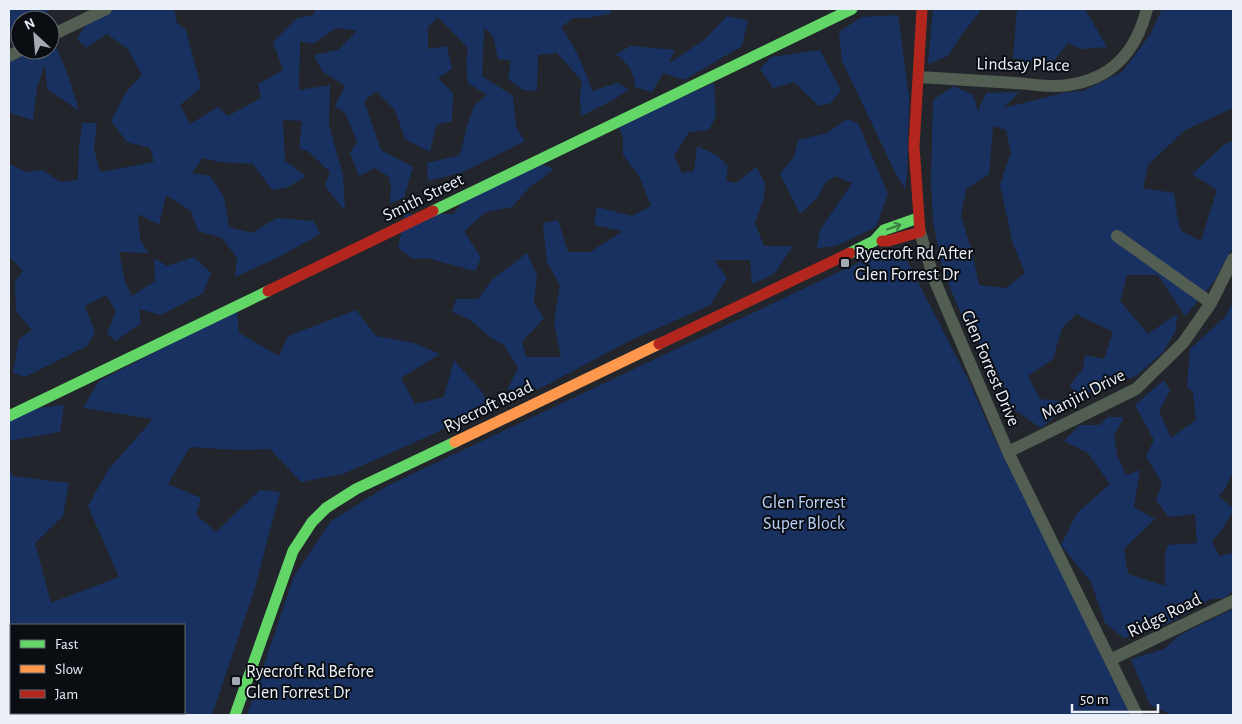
<svg xmlns="http://www.w3.org/2000/svg" width="1242" height="724" font-family="'Alegreya Sans',sans-serif">
<style>
.green{fill:#183161;fill-rule:evenodd}
.lines{fill:none;stroke-linecap:round;stroke-linejoin:round}
.street{stroke:#535e52;stroke-width:12}
.fast{stroke:#63d668;stroke-width:11}
.slow{stroke:#ff974d;stroke-width:11}
.jam{stroke:#b3261e;stroke-width:11}
.oneway{stroke:#3b7c42}
.poi-dot{fill:#a5a9b1;stroke:#0a0e13;stroke-width:2}
.labels{text-anchor:middle;stroke-width:4;stroke-linejoin:round;paint-order:stroke}
.street-label{font-size:18px;fill:#ebf0f8;stroke:#0a0e13}
.poi-label{font-size:18px;fill:#ebf0f8;stroke:#0a0e13;text-anchor:start}
.park-label{font-size:18px;fill:#bbd2f9;stroke:#0a0e13}
</style>
<rect width="100%" height="100%" fill="#22262c"/>
<path class="green" d="M9 9H53L32 20H20V26L9 32Z
M115 9H174L177 23 186 30 201 88 180 105 190 124 218 107 228 116 261 98 258 84 283 70 273 42 297 18 314 15 315 9H613L609 14 586 18H573L561 27C575 47 585 68 592 91L617 83 629 89 615 99 581 116 580 95 582 81 557 53 538 55 537 91 523 90 508 79 511 61 498 59 493 36 484 28 482 76 513 96 516 127 525 141 463 172 428 181 427 163 460 155 467 126 474 106 487 95 468 83 466 62 468 48 438 17 428 27V49L447 46 452 69 438 78 453 93 452 121 436 125 430 152 405 139 395 110 376 91 364 101 381 150 413 167 404 198 390 203 391 188 389 177 375 168 359 176 350 153 357 142 346 114 335 106 345 86 322 71 314 55 338 50 357 31 336 28 313 44 300 41 299 90 330 85 329 125 343 176 345 211 325 186 330 172 309 152 299 148 302 121 283 120 285 161 306 176 288 187 272 190 253 164 219 162 203 158 192 173 210 176 224 197 229 227 252 233 277 218 314 221 320 234 279 257 235 277 237 258 222 238 198 231 191 211 166 195 159 225 138 214 140 240 149 253 119 252 125 282 132 296 155 281 154 258 167 266 194 257 211 273 203 293 161 315 139 309 141 323 116 341 107 334 116 311 106 295 85 306 95 333 87 346 25 377 13 373 19 339 32 330 16 311 15 281 23 271 9 256V162L10 164 26 172 43 170 60 182 78 180 79 147 82 123H97L94 149 100 172 154 162 150 148 127 142 111 121 126 92 142 75 128 49 107 34 86 48 77 39 87 23Z
M933 9H982L960 37 948 56 928 64Z
M1017 9H1085L1107 47 1081 49 1068 43 1049 67 1013 58Z
M1162 9H1233V108L1185 130 1148 165 1143 188 1174 193 1177 215 1181 231 1201 241 1217 190 1192 174 1225 144 1233 141V247L1213 283 1185 316 1158 275H1127L1120 301 1148 334 1177 314 1176 330 1163 352 1136 376 1077 397 1070 385 1083 369 1085 355 1104 359 1113 332 1076 314 1062 328 1053 359 1028 376 1040 399 1060 401 1054 417 1041 428 1012 408 994 364 965 323 943 271 933 221 931 180 933 100 954 86 973 95 978 111 986 93 1019 92 1004 108 1063 93 1083 91 1122 72 1150 35ZM993 126 1006 130 1011 152 1000 185 1013 244 1025 273 1006 288 979 285 972 252 961 216 966 189 989 174Z
M898 15 909 98 907 173 905 189 895 172 842 61 839 32 862 17Z
M727 16 748 20 742 46 684 80 663 73 652 92 635 87C635 72 627 63 616 54L631 46 675 50 668 64 704 40Z
M50 43 55 44 69 78 79 111 47 89 45 64 37 88 33 120 9 113V63L22 50H50Z
M820 50 841 91 831 103 819 106 794 82 773 88 760 69 771 57Z
M714 83 716 116 709 130 689 132 674 156 682 173 694 171 697 146 718 156 728 166 726 181 736 183 756 167 765 183 764 197 755 223 764 246H793L774 274 752 284 750 260H714L727 278 710 305 627 342 539 389 507 390 518 368 504 345 490 337 469 319 452 312 456 299H478L492 280 527 253 537 276 534 303 544 318 522 342 526 357H561L554 323 560 285 547 262 543 223 558 220 568 252H590L623 231 594 225 597 207 632 216 651 206 639 176 623 155V137L618 125Z
M847 119 858 123 888 194 876 227 836 246 817 248 820 230 852 183 835 176 825 183 818 197 800 214 780 174 794 157 798 140 827 133Z
M534 161 554 169 529 188 512 207 486 212 464 231 481 258 475 271 427 258 413 259 398 248 405 214H453L480 182Z
M879 253H903L970 383 990 429 1131 715H247L294 576 331 521 387 486Z
M1233 302V472L1225 489 1218 496 1233 508V511L1221 531 1212 541 1219 556 1233 553V591L1224 598 1211 599 1169 623 1124 638 1105 623 1091 582 1061 545 1077 513 1110 484 1088 453 1064 441 1080 425H1100L1108 417H1124L1114 435 1117 455 1126 475 1140 470 1134 507 1155 519 1124 549 1128 574 1165 586V555L1168 545 1197 543 1195 514 1169 517 1156 500 1162 483 1146 456 1154 440 1135 405 1164 380 1170 391 1159 411 1171 438 1196 420 1193 392 1187 387 1190 349 1225 317Z
M237 310 239 333 279 356 288 336 356 310 376 336 414 343 440 354 401 378 415 404 444 397 454 360 483 393 488 407 429 436 343 474 301 482 270 449 237 450 190 447 168 484 201 498 196 515 216 532 260 490 280 492 255 588 212 715H9V470L13 476 69 483 63 516 35 543 51 603 119 577 88 506 108 470 153 419 83 408 99 381ZM11 625H184V713H11Z
M64 405 60 432 9 441V418L27 409Z
M1233 609V715H1172L1150 705 1131 659 1164 649 1180 635Z"/>
<g class="lines">
<path class="street" d="M50 36 106 9
M9 56 21 50
M919 77C951 79 983 81 1015 83 1032 84 1051 88 1068 85 1113 79 1136 51 1147 9
M920 232 934 279 1008 452 1137 715
M1117 236 1211 303
M1008 452 1136 389 1183 343 1211 303 1233 259
M1110 660 1233 601"/>
<path class="fast" d="M433 211 852 9
M850 253 874 241 884 230 918 218
M9 416 268 291
M235 715 293 551 312 522 326 508 356 489 455 442"/>
<path class="slow" d="M455 442 659 344"/>
<path class="jam" d="M882 241H888L920 232 914 146 922 9
M268 291 433 211
M659 344 850 253"/>
</g>
<defs><path id="oneway-shaft" d="M-6 0H5M1.5-3L5.5 0L1.5 3" fill="none" stroke-width="1.6" stroke-linecap="round" stroke-linejoin="round" transform="scale(1.25)"/></defs>
<use class="oneway" href="#oneway-shaft" transform="translate(894 227) rotate(-19)"/>
<g class="poi-dot">
<rect x="840" y="258" width="10" height="10" rx="2.5"/>
<rect x="231" y="676" width="10" height="10" rx="2.5"/>
</g>
<g class="labels">
<g class="street-label">
<text transform="translate(1023 64) rotate(1)" y="6">Lindsay Place</text>
<text transform="translate(423 197) rotate(-26)" y="6">Smith Street</text>
<text transform="translate(991 368) rotate(67)" y="6">Glen Forrest Drive</text>
<text transform="translate(1083 394) rotate(-27)" y="6">Manjiri Drive</text>
<text transform="translate(488 406) rotate(-26)" y="6">Ryecroft Road</text>
<text transform="translate(1164 615) rotate(-26)" y="6">Ridge Road</text>
</g>
<g class="poi-label">
<text x="855" y="259">Ryecroft Rd After<tspan x="855" dy="21">Glen Forrest Dr</tspan></text>
<text x="246" y="677">Ryecroft Rd Before<tspan x="246" dy="21">Glen Forrest Dr</tspan></text>
</g>
<g class="park-label">
<text x="804" y="508">Glen Forrest<tspan x="804" dy="21">Super Block</tspan></text>
</g>
</g>
<rect width="1242" height="724" fill="none" stroke="#ebf0f8" stroke-width="20"/>
<rect x="10" y="624" width="175" height="90" fill="#0a0e13" stroke="#64686f"/>
<rect x="20" y="640" width="25" height="8" fill="#63d668" stroke="#64686f"/>
<text x="55" y="649" font-size="15" fill="#ebf0f8">Fast</text>
<rect x="20" y="665" width="25" height="8" fill="#ff974d" stroke="#64686f"/>
<text x="55" y="674" font-size="15" fill="#ebf0f8">Slow</text>
<rect x="20" y="690" width="25" height="8" fill="#b3261e" stroke="#64686f"/>
<text x="55" y="699" font-size="15" fill="#ebf0f8">Jam</text>
<g transform="translate(35 35) rotate(334)"><circle r="24" fill="#0a0e13" stroke="#64686f"/>
<path d="M0-4L9 19L0 12L-9 19Z" fill="#a5a9b1"/>
<text y="-8" font-size="14" font-weight="bold" text-anchor="middle" fill="#ebf0f8">N</text>
</g>
<path d="M1072 704v8h86v-8" fill="none" stroke="#ebf0f8" stroke-width="2.5"/>
<text x="1080" y="704" font-size="15" fill="#ebf0f8" stroke="#0a0e13" stroke-width="4" paint-order="stroke">50 m</text>
</svg>
